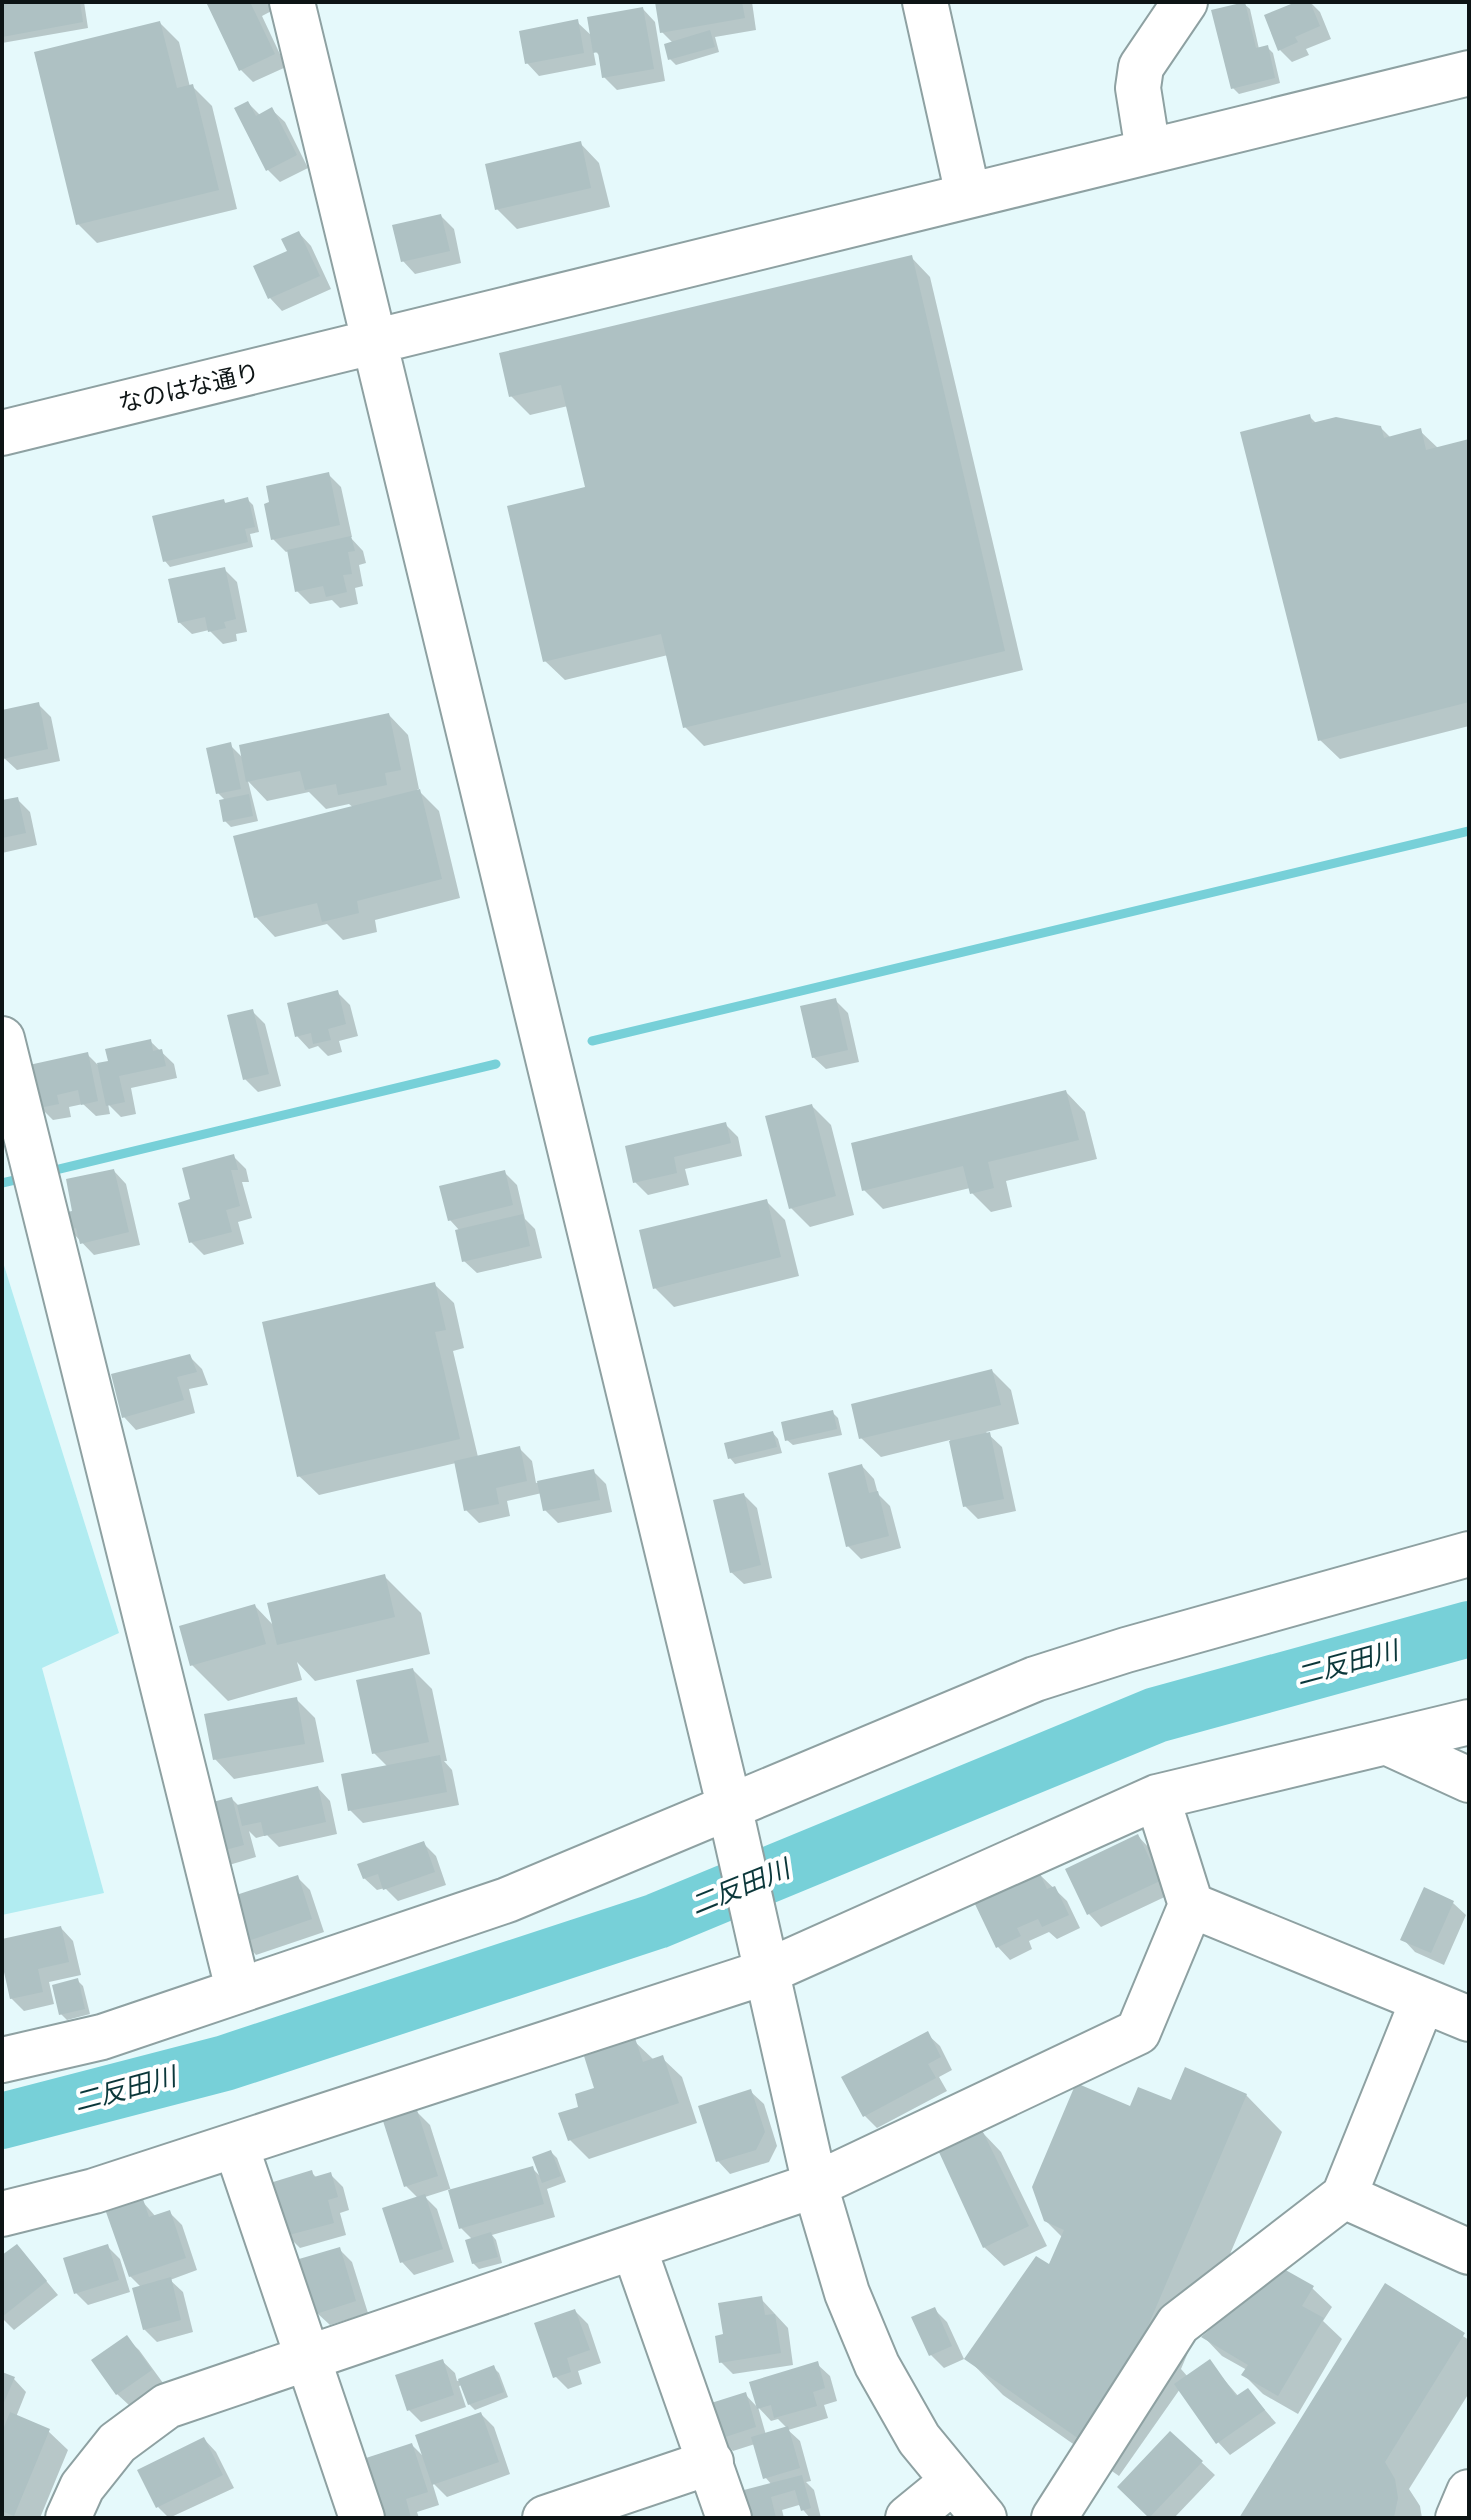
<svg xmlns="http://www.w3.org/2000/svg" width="1471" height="2520" font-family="Figtree,'Noto Sans JP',sans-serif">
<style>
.green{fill:#b1ecf1}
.shadow{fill:#0003;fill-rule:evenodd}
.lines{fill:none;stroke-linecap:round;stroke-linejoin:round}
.stream{stroke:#77d0d8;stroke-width:9}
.river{stroke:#77d0d8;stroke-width:56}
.building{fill:#aec1c3}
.minor-casing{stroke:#8ea1a2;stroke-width:48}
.minor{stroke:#fff;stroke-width:44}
.labels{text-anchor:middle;stroke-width:8;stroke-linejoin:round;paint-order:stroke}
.street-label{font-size:24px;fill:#0d1415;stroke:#fff}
.water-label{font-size:26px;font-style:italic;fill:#0b373a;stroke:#fff}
</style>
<rect width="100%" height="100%" fill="#e5f9fb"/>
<path class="green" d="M2 1259 119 1633 42 1668 104 1893 2 1915Z"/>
<path class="shadow" d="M2 2H84L88 28 2 43Z
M208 2H277L279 7 262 16 286 67 253 82 240 69Z
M667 2H752L756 30 715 37 719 52 676 65 670 59 673 43 662 32Z
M1302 2H1310L1320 12 1331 39 1306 49 1309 55 1292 62 1280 50Z
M1244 4 1250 9 1259 49 1267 47 1273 53 1280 83 1239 94 1233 88Z
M643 9 655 22 665 81 617 90 604 77 601 57 593 49 596 65 539 76 527 63 577 22 593 37Z
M160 23 179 42 190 87H193L212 106 237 209 97 243 78 224Z
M248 103 261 116 272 110 285 122 308 168 280 182 268 170Z
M580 143 599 163 610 207 517 229 497 209Z
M441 216 454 229 461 263 415 274 403 261Z
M299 233 311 246 331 289 282 311 270 298Z
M911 257 930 277 1023 670 704 746 685 727 668 655 565 680 545 661 587 489 568 406 530 415 511 396Z
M1309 416 1317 424 1380 427 1391 438 1420 431 1439 449 1469 441V726L1340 759 1320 740Z
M328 474 341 487 352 537H350L363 551 366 563 359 565 363 586 355 588 358 604 340 608 332 600 310 604 297 591 289 551 286 552 273 539Z
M247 499 253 505 259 532 250 534 253 547 170 567 165 561 223 501 227 504Z
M224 569 237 582 247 632 236 634 237 641 223 644 209 630 192 634 179 622Z
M38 704 51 717 60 761 17 770 4 758 2 712Z
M389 715 408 735 419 789H417L439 811 460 898 375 920 377 932 343 940 327 924 275 937 256 917 354 808 349 804 326 809 309 792 267 801 248 781 258 821 231 827 225 821 226 801 218 793 230 745 243 758Z
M17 799 30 812 37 845 2 853V802Z
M338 993 350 1005 358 1036 339 1041 342 1052 328 1056 318 1046 309 1049 297 1036Z
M836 1001 848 1013 859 1062 826 1069 813 1057Z
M252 1011 265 1024 281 1086 258 1092 245 1079Z
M150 1041 174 1064 177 1078 131 1088 136 1114 121 1117 108 1104 110 1114 96 1116 83 1104 69 1107 71 1117 53 1120 40 1107 87 1054 98 1065 110 1063Z
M1066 1092 1085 1112 1097 1159 1006 1181 1012 1207 991 1212 972 1193 970 1188 883 1209 864 1190Z
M812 1106 831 1125 854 1215 810 1227 791 1208Z
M725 1124 738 1137 742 1156 685 1169 689 1185 648 1195 635 1182 627 1147Z
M233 1156 246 1169 249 1182H242L252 1218 238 1222 244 1244 204 1255 191 1242 192 1201Z
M114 1171 126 1184 140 1245 94 1255 69 1229 75 1212Z
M504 1172 517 1185 525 1219 535 1229 542 1258 477 1273 464 1261 460 1231 450 1220Z
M766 1201 785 1220 799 1276 674 1307 655 1288Z
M434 1284 454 1303 464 1348 453 1351 478 1457 519 1448 532 1461 536 1483 593 1471 606 1484 612 1512 558 1523 545 1510 542 1493 507 1501 510 1516 479 1523 466 1510 456 1463 319 1495 299 1476Z
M189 1356 202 1369 208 1385 189 1389 195 1413 136 1430 124 1417Z
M992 1371 1011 1390 1019 1424 986 1432 1002 1447 1016 1511 978 1519 965 1506 950 1440 881 1457 861 1438Z
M832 1412 838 1418 842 1435 793 1445 787 1440Z
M773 1433 778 1439 782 1453 735 1464 730 1458Z
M862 1466 874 1479 878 1494 890 1506 901 1548 861 1559 848 1546Z
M744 1495 757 1508 772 1578 744 1584 731 1572Z
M385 1577 421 1613 430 1654 315 1681 297 1662 302 1680 228 1701 192 1665 255 1606 274 1626Z
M413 1670 432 1689 447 1761H444L452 1770 459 1805 363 1823 350 1810 388 1767 374 1753Z
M296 1699 315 1718 324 1762 234 1779 215 1759Z
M318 1788 330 1801 337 1834 279 1847 267 1835 256 1838 249 1831 256 1857 229 1865 216 1852 232 1799 239 1806Z
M1138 1836 1150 1849 1171 1894 1101 1927 1089 1914Z
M424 1844 436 1856 446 1885 398 1901 385 1888 377 1890 364 1878Z
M1039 1874 1067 1901 1080 1928 1057 1939 1049 1932 1029 1941 1032 1949 1010 1960 998 1947 977 1903Z
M297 1877 310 1890 324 1932 256 1955 244 1942Z
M1453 1903 1466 1915 1444 1965 1415 1952 1403 1939Z
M61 1928 73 1941 81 1975 49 1982 54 2004 24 2011 11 1998 2 1953V1941Z
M77 1980 83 1986 90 2014 67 2020 61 2014Z
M927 2034 940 2046 952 2070 939 2077 947 2091 877 2128 864 2115Z
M634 2041 654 2060 662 2058 682 2077 697 2123 589 2159 570 2140 581 2108Z
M751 2092 764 2104 777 2146 769 2162 730 2174 718 2161Z
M1246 2095 1282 2132 1181 2369 1188 2377 1209 2362 1239 2397 1248 2390 1276 2423 1230 2455 1218 2442 1180 2389 1119 2476 1003 2395 967 2358 1050 2267 1063 2238 1045 2220 1131 2108Z
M417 2112 430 2125 451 2191 532 2168 541 2177 551 2152 557 2158 566 2182 547 2189 555 2217 492 2235 496 2240 502 2263 479 2269 473 2263V2240L461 2228 450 2189 425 2197 437 2209 454 2262 414 2275 402 2262 418 2198 406 2186Z
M982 2132 1001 2152 1047 2246 1004 2266 984 2247Z
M312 2173 317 2178 330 2174 343 2187 349 2210 340 2213 346 2235 300 2248 287 2235Z
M142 2201 156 2217 169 2212 182 2225 197 2270 170 2280 183 2292 193 2332 157 2342 144 2329 141 2287 130 2276Z
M17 2246 58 2295 14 2330 2 2318V2258Z
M108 2247 120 2259 130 2292 88 2305 76 2293Z
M339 2249 352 2262 368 2313 330 2325 317 2313Z
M1385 2286 1469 2340V2393L1409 2489 1420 2506 1422 2518H1241Z
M1312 2288 1332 2307 1323 2321 1342 2339 1298 2414 1263 2394 1244 2375 1247 2370 1222 2356 1204 2337Z
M761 2299 788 2328 793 2365 733 2374 721 2362 725 2336Z
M934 2309 947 2322 964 2359 944 2368 931 2355 914 2318Z
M575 2311 588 2324 601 2363 578 2371 582 2384 568 2389 555 2376Z
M126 2338 139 2350 163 2383 130 2406 117 2394Z
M442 2361 455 2373 457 2381 494 2368 499 2373 508 2397 475 2410 469 2404 462 2385 459 2386 466 2407 421 2422 409 2410Z
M817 2364 830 2376 837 2401 824 2405 828 2418 788 2430 800 2441 811 2481 806 2482 814 2490 821 2518H810L799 2505 782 2510 784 2518H753L772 2485 765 2477 755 2444 733 2451 721 2438 745 2394 758 2408ZM758 2407 771 2421 778 2419 787 2428 766 2435Z
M2 2374 14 2379 26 2392 16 2417 48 2431 68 2450 40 2518H2Z
M481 2414 494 2427 510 2474 447 2497 432 2482 439 2505 417 2512 419 2518H387L412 2445 426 2459Z
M1170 2433 1215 2475 1174 2518H1151L1120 2487Z
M204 2439 216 2452 234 2488 169 2518 158 2507Z"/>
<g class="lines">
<path class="stream" d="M592 1041 1469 831
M47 1172 496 1064
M2 1183 15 1180"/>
<path class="river" d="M2 2121 225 2063 657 1921 1156 1715 1469 1629"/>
</g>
<path class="building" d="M2 2H80L83 22 2 37Z
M206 2H250L275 54 239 71Z
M655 2H742L745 18 660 33Z
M1245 2 1256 48 1268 45 1275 78 1231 89 1211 10Z
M1296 2H1310L1320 26 1295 37 1298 42 1278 51 1264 15Z
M643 7 654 69 602 78 598 52 593 53 587 17Z
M578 19 584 53 525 64 519 31Z
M160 21 177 88 193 84 219 190 76 225 34 52Z
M710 30 715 47 668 60 664 44Z
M248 101 256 116 272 107 297 155 266 171 234 108Z
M581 141 591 188 495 210 485 164Z
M441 214 450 251 401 262 392 225Z
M299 231 320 276 268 299 253 266 287 251 281 239Z
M912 255 1005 651 683 728 661 634 543 662 507 506 585 487 561 385 509 397 499 353Z
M1310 414 1312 423 1336 417 1381 426 1384 438 1421 428 1426 450 1469 439V702L1318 741 1240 432Z
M329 472 340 525 271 540 264 504 269 502 266 486Z
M248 497 255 527 245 529 248 542 163 562 152 516 224 499 225 503Z
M351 536 355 551 348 552 352 574 343 575 347 592 326 597 323 586 295 592 287 550Z
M225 567 236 619 224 622 226 628 208 632 205 617 178 623 168 579Z
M39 702 48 749 2 759V710Z
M389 713 401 770 385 773 387 785 338 795 336 784 305 790 300 771 246 782 239 745Z
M231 742 241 789 216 794 206 748Z
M420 789 442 879 357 901 359 913 322 922 317 903 254 918 233 836Z
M249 794 253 816 223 822 219 800Z
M18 797 26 833 2 838V800Z
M338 990 346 1024 328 1029 331 1040 313 1044 311 1033 295 1037 287 1003Z
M836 998 848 1050 812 1058 800 1006Z
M253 1009 269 1074 243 1080 227 1015Z
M151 1039 153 1051 162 1049 166 1066 119 1076 125 1102 106 1106 97 1063 108 1061 105 1049Z
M88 1052 98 1101 81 1105 78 1090 57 1095 59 1104 39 1108 29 1065Z
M1066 1090 1079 1140 988 1162 994 1188 970 1194 963 1166 862 1191 851 1143Z
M812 1104 836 1196 789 1209 765 1116Z
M726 1122 731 1143 674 1157 677 1173 633 1183 625 1146Z
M234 1154 238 1170H231L240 1206 226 1210 232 1232 189 1243 178 1203 190 1199 182 1168Z
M114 1169 129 1232 80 1244 76 1228 67 1230 63 1213 72 1211 66 1179Z
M505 1170 513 1205 448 1221 439 1186Z
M767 1199 781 1257 653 1289 639 1230Z
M523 1214 530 1246 462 1262 455 1230Z
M435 1282 446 1330 435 1332 460 1439 297 1477 262 1322Z
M190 1354 197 1372 177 1377 184 1400 122 1418 111 1374Z
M992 1369 1001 1405 859 1439 851 1404Z
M833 1410 837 1429 785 1441 781 1422Z
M773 1431 777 1447 728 1459 724 1443Z
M990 1432 1004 1499 963 1507 949 1441Z
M520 1446 527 1481 496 1488 499 1504 464 1511 454 1461Z
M862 1464 869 1493 878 1491 889 1536 846 1547 828 1473Z
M594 1469 600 1500 543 1511 537 1481Z
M744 1493 761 1565 730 1573 713 1500Z
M385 1574 395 1617 277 1645 267 1603Z
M255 1604 266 1644 190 1666 179 1626Z
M413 1668 429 1742 372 1754 356 1680Z
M297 1697 305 1744 213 1760 204 1714Z
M440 1755 447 1792 348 1811 341 1774Z
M318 1786 326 1822 264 1836 261 1822 242 1826 237 1805Z
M232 1797 244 1845 214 1853 201 1805Z
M1138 1834 1160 1881 1087 1915 1065 1869Z
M424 1841 435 1872 383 1890 378 1874 363 1879 357 1864Z
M1039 1872 1047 1889 1055 1886 1069 1915 1042 1927 1038 1919 1017 1928 1021 1936 996 1948 974 1902Z
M298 1875 312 1919 242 1943 227 1898Z
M1424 1887 1454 1901 1431 1953 1400 1940Z
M61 1926 69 1962 38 1969 43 1992 10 1999 2 1963V1939Z
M78 1978 85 2009 59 2015 52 1985Z
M928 2031 941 2057 928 2064 936 2078 863 2117 841 2077Z
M635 2038 643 2062 663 2055 679 2103 568 2141 558 2113 578 2107 575 2094 594 2088 584 2056Z
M1185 2067 1247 2094 1145 2333 1154 2339 1082 2441 964 2359 1036 2256 1049 2264 1064 2230 1044 2221 1032 2187 1076 2083 1130 2106 1138 2087 1171 2100Z
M751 2089 765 2132 756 2150 716 2162 698 2106Z
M417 2110 438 2176 404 2187 383 2121Z
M982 2130 1029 2226 983 2248 938 2150Z
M551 2150 561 2176 542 2183 532 2157Z
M533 2166 544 2204 459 2229 448 2190Z
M312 2170 314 2177 331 2172 338 2197 328 2200 334 2223 285 2236 270 2183Z
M425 2194 443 2249 400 2263 382 2208Z
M143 2199 149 2217 170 2210 186 2258 129 2277 106 2212Z
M491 2232 498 2257 472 2264 465 2240Z
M17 2244 47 2281 2 2317V2255Z
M108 2244 119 2280 74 2294 63 2258Z
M340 2247 356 2301 316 2314 299 2259Z
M1282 2268 1314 2286 1302 2306 1324 2318 1278 2396 1241 2375 1248 2365 1201 2337Z
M171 2277 181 2320 143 2330 132 2288Z
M1385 2283 1465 2333 1385 2462 1395 2479 1398 2498 1394 2517 1239 2518Z
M762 2296 765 2315 775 2314 781 2353 719 2363 715 2336 723 2334 718 2303Z
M935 2307 952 2346 929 2356 911 2317Z
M575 2309 590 2350 567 2358 571 2372 553 2378 534 2323Z
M127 2335 152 2370 116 2395 91 2360Z
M443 2359 454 2395 407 2411 395 2375Z
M1210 2359 1236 2396 1248 2388 1265 2410 1216 2444 1174 2384Z
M818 2361 825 2388 813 2392 817 2406 774 2418 771 2405 757 2409 749 2382Z
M494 2365 504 2392 468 2405 458 2379Z
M2 2372 15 2377 2 2407Z
M746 2392 756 2427 719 2439 708 2404Z
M10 2412 50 2429 14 2516 2 2511V2432Z
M481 2412 499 2462 432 2485 415 2435Z
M788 2426 800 2468 763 2479 751 2437Z
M1170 2431 1203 2461 1149 2518 1117 2487Z
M204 2437 223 2475 156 2508 137 2470Z
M412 2443 428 2492 406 2499 411 2518H385L366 2458Z
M802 2475 811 2508 801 2511 795 2490 771 2497 776 2518H751L744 2490Z"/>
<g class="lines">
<defs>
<path id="minor" d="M292 2 729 1805 815 2185 847 2293 877 2365 919 2439 984 2518
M925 2 968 195
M1148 151 1138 88 1141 67 1185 2
M2 433C492 316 980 192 1469 73
M2 1039 238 1989
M1386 1742 1469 1780
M1191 1905 1423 2000 1344 2196
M1423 2000 1469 2019
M2 2060 102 2037 507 1900 1035 1679 1126 1650 1469 1554
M236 2146 362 2518
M2 2214 94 2191 766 1972 1157 1797 1469 1722
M634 2248 729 2518
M68 2518 82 2487 117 2443 167 2406 815 2185 1138 2032 1191 1905 1157 1797
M545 2518 711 2462
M908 2518 952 2482
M1054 2518 1178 2324 1344 2196 1469 2252
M1458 2518 1469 2492"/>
</defs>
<use href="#minor" class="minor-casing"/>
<use href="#minor" class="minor"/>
</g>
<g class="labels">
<g class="street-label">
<text transform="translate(189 388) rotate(-13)" y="8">なのはな通り</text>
</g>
<g class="water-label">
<text transform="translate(1347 1663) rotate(-15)" y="9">二反田川</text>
<text transform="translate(740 1887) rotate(-22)" y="9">二反田川</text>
<text transform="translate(125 2089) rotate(-15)" y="9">二反田川</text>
</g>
</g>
<rect width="1471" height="2520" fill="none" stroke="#0d1415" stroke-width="8"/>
</svg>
